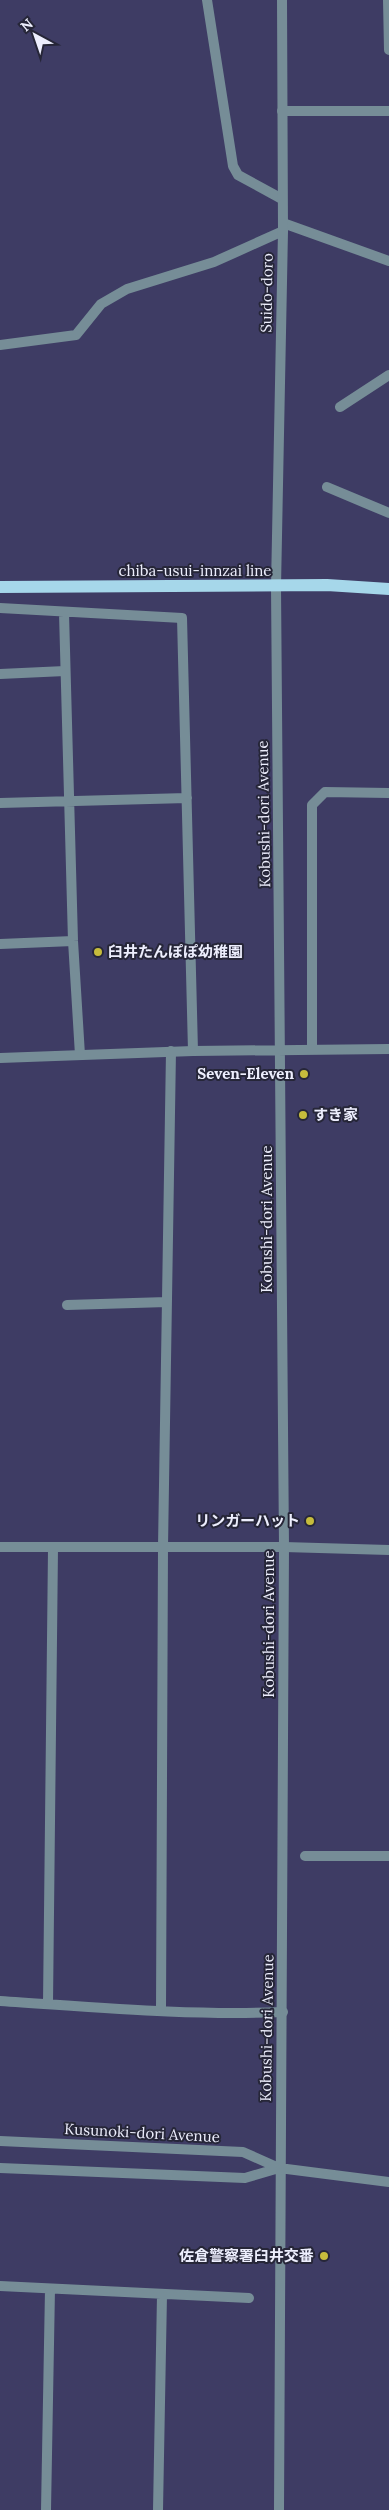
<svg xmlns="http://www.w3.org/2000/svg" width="389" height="2510" font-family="Lora,'Noto Sans JP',serif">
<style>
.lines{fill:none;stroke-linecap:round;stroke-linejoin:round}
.minor{stroke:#768d97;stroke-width:10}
.tertiary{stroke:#768d97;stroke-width:10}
.primary{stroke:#a6d7ea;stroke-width:12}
.poi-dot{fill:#c6bc3c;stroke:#262638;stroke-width:2}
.labels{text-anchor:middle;stroke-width:4;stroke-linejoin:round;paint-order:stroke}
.street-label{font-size:15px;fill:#edeefd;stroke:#262638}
.poi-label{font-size:15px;font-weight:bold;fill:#edeefd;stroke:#262638;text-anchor:end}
</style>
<rect width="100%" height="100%" fill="#3e3c64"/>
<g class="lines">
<path class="minor" d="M207 0 233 166 238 175 282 199
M388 0 389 50
M282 111H389
M283 223 389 261
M0 345 76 335 101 304 127 289 214 262 283 231
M340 407 389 375
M327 487 389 513
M0 608 182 618 193 1051
M64 613 73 941 80 1055
M0 674 65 671
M0 803 187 798
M0 944 73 941
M312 1049V805L325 792 389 793
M67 1305 167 1302
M0 1547H284L389 1550
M305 1856H389
M0 2001C94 2007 189 2016 283 2012
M48 2004 53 1548
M161 2011 163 1547 171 1051
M0 2286 249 2298
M46 2510 50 2289
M158 2510 162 2295"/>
<path class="tertiary" d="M0 1058 193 1051 389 1049
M0 2141 243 2152 279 2168 389 2182
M0 2168 245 2178 279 2168
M279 2510 284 1547 276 587 283 231 282 0"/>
<path class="primary" d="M0 587 327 585 389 589"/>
</g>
<g class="poi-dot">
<circle cx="98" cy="952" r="5"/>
<circle cx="304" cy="1074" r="5"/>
<circle cx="303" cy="1115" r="5"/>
<circle cx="310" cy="1521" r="5"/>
<circle cx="324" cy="2256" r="5"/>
</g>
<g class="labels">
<g class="street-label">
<text transform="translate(267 293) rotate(-89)" y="5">Suido-doro</text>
<text x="195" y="576">chiba-usui-innzai line</text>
<text transform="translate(264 814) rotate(-91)" y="5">Kobushi-dori Avenue</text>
<text transform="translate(267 1219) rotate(-90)" y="5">Kobushi-dori Avenue</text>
<text transform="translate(269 1624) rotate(-90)" y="5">Kobushi-dori Avenue</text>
<text transform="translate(267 2028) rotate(-89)" y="5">Kobushi-dori Avenue</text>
<text transform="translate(142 2133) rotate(3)" y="5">Kusunoki-dori Avenue</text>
</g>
<g class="poi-label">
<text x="108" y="957" text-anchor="start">臼井たんぽぽ幼稚園</text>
<text x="294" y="1079">Seven-Eleven</text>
<text x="313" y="1120" text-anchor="start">すき家</text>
<text x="300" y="1526">リンガーハット</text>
<text x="314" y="2261">佐倉警察署臼井交番</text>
</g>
</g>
<g transform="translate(35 35) rotate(320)" stroke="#262638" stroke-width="4" paint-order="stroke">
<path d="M0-4L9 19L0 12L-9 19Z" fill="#edeefd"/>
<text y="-8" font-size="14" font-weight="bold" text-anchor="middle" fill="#edeefd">N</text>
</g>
</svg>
